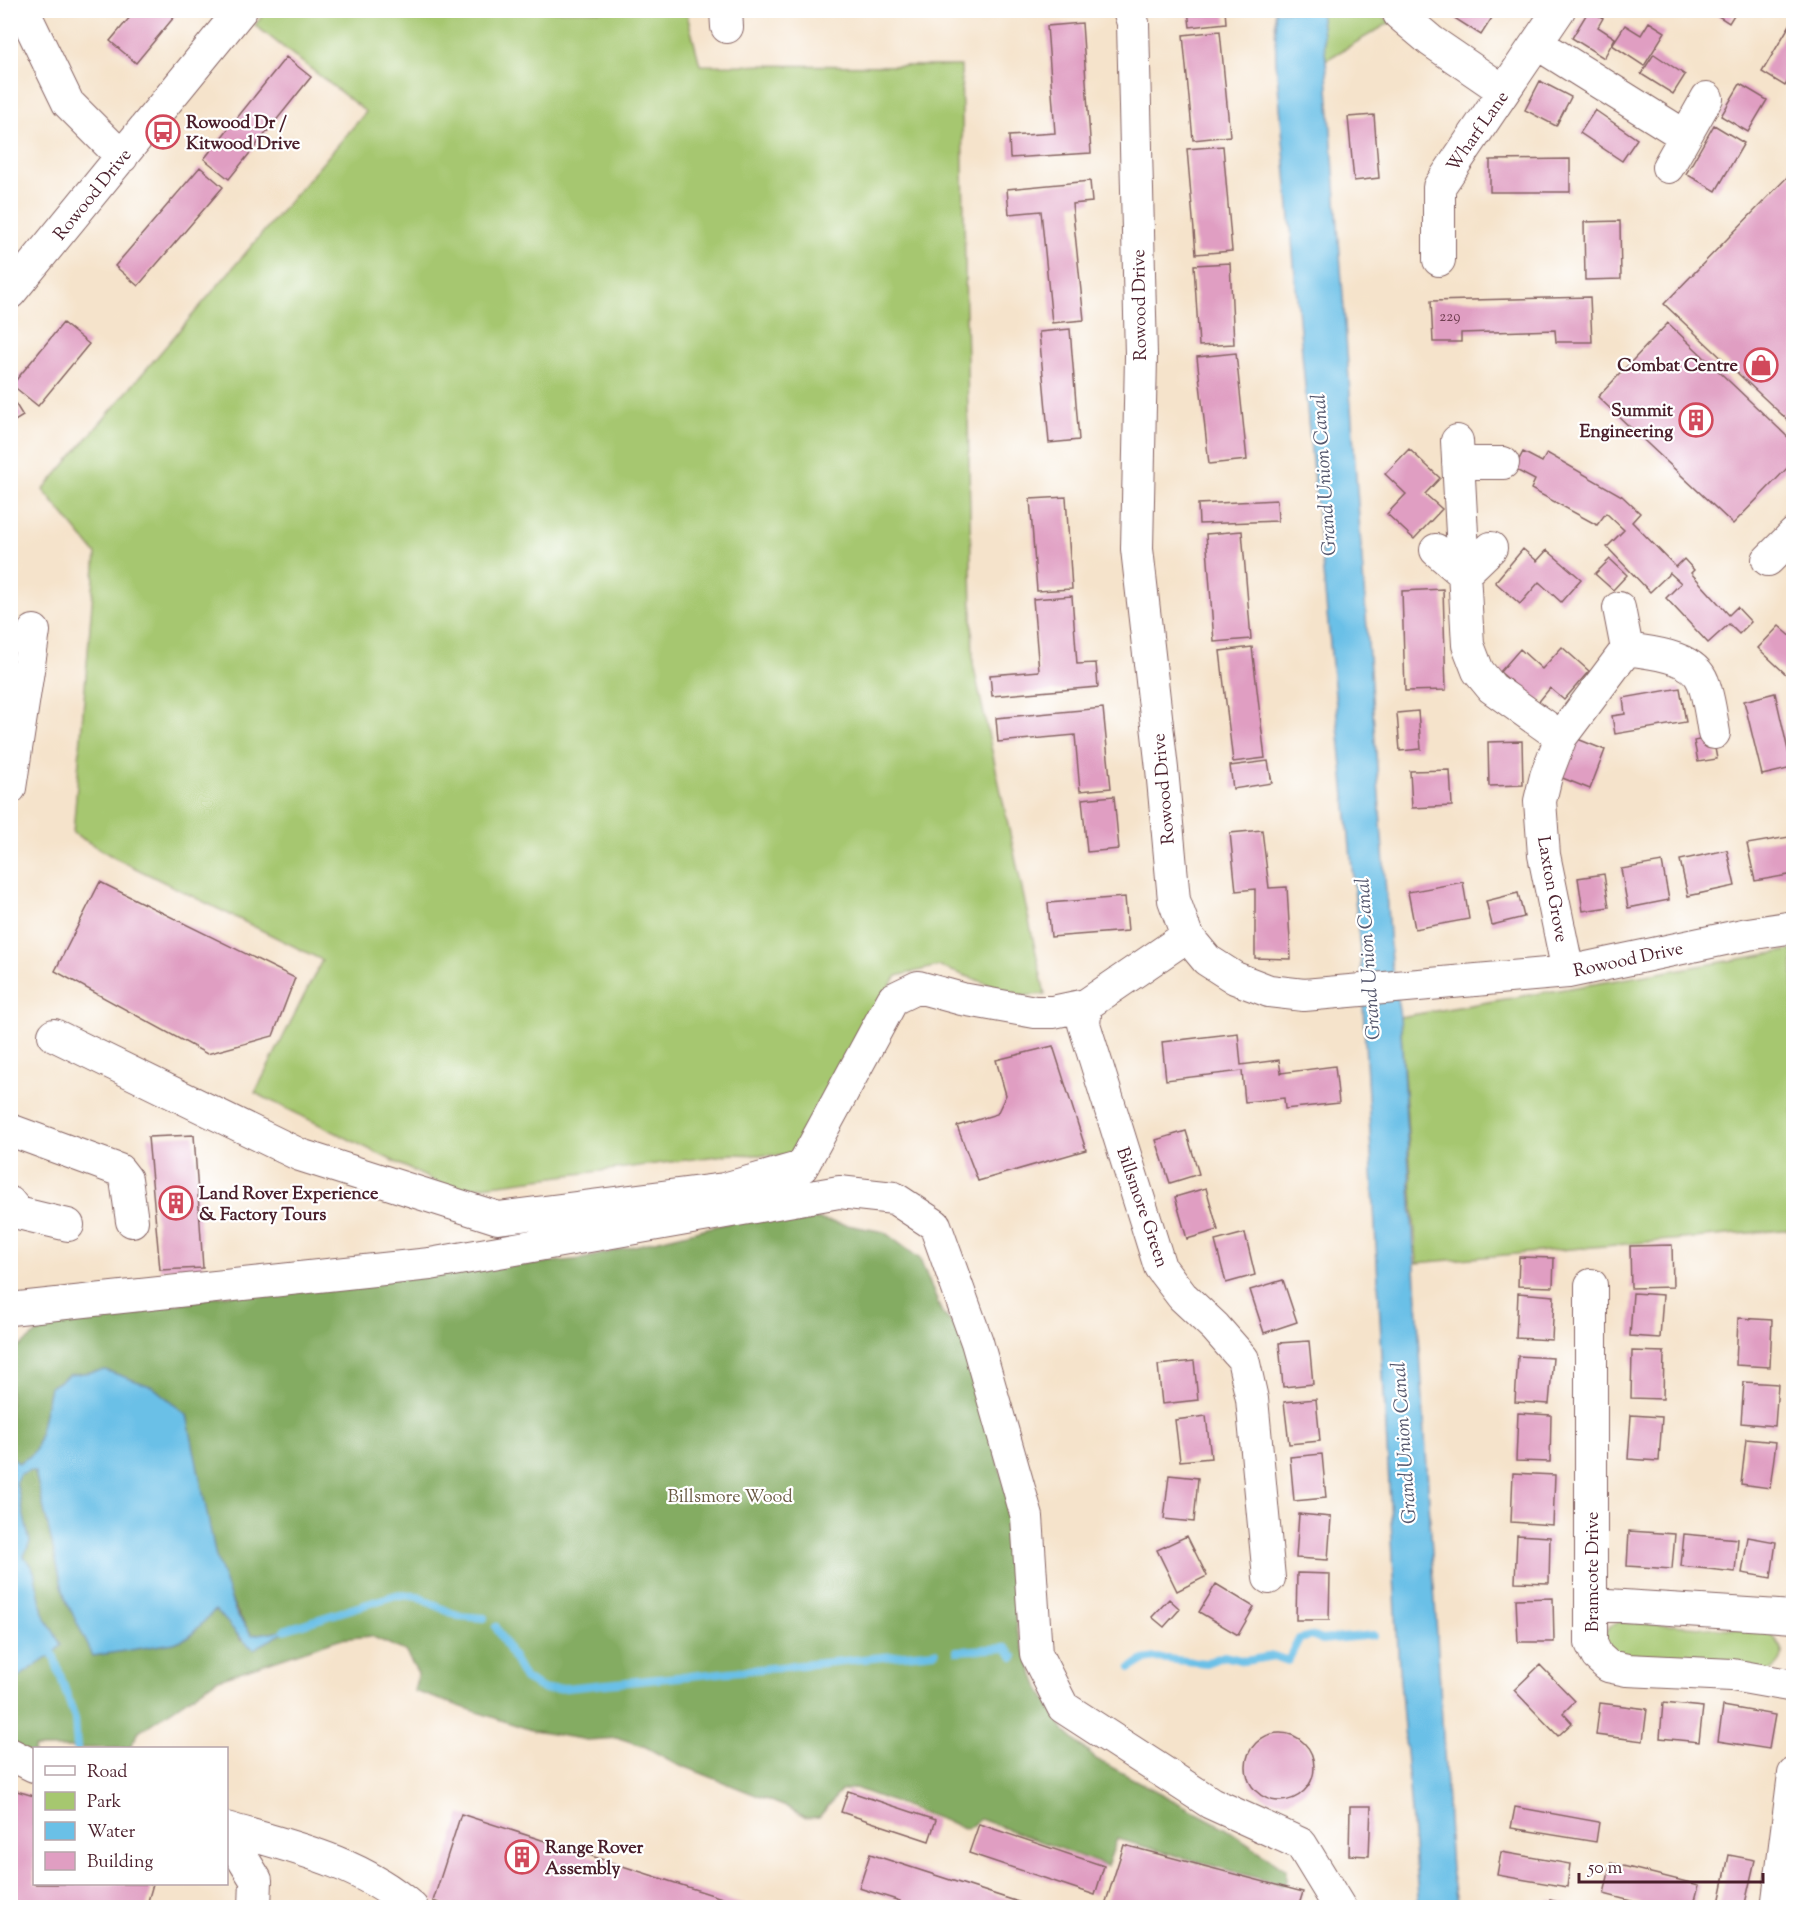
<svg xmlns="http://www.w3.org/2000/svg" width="1804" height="1918" font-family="'Sorts Mill Goudy',serif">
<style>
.green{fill:#a6c76f;stroke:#78734d;stroke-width:1.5}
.forest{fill:#84ac62;stroke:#676646;stroke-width:1.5;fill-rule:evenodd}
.water{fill:#6ac0e7;stroke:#5a7089;stroke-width:1.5}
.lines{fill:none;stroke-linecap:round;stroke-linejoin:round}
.stream{stroke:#6ac0e7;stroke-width:8}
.building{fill:#e09ec2}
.minor-casing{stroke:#866463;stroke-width:34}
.minor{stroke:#fff;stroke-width:32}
.labels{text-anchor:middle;stroke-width:4.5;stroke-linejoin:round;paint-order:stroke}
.number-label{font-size:15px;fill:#703f51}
.poi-label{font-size:18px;font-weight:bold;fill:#4a1f2b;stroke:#fff;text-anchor:start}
.street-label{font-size:18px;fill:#4a1f2b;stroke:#fff}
.park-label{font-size:18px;fill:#6a5a43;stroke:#fff}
.water-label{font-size:20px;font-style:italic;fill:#55576d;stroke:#fff}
</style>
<rect width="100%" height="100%" fill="#fff"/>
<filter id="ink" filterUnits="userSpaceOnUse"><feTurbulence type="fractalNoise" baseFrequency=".0167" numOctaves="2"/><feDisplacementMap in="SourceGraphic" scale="12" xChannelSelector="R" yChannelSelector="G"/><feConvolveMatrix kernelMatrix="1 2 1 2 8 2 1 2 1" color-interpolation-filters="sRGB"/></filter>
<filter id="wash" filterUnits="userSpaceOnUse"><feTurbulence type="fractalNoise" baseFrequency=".008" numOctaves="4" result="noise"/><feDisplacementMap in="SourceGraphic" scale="24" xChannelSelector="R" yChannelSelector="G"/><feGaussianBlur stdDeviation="1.35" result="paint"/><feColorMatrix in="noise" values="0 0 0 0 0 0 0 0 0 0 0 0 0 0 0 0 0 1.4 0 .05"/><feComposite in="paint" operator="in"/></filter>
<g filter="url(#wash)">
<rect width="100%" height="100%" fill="#f5e3cb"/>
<path class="green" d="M266 11H686L700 65 961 66 973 664 1045 994 1022 996 938 966 897 976 873 1009 816 1120 789 1156 733 1154 452 1190 255 1093 322 960 115 858 73 833 96 554 43 490 366 112 255 25Z
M1320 11H1374L1391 22 1326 60Z
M1793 950V1229L1417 1263 1400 1017Z
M1619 1622 1769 1631C1785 1649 1789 1661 1766 1673L1618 1660 1602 1639 1610 1626Z"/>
<path class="forest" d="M810 1218 884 1232 920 1259 942 1313 961 1332 1012 1511 1016 1629 1038 1686 1065 1732 1096 1759 1227 1829 1286 1870V1882L1282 1885 1117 1839 1107 1866 980 1819 967 1829 855 1788 841 1791 819 1817 806 1818 791 1809 673 1762 646 1747 619 1738 587 1740 534 1731 414 1691 418 1674 405 1651 371 1636 339 1639 216 1680 139 1732 129 1748H34V1755L11 1749 10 1354 49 1324 116 1317 210 1297 582 1259 740 1220ZM187 1415C200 1485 208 1576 252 1635L284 1630 241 1641 230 1623 215 1609 189 1637 93 1656Z"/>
<path class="water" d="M1275 11H1320L1326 60 1391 962 1400 1017 1451 1870 1458 1907H1419L1399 1668 1360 949 1308 420 1276 62Z
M105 1370 153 1387 187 1415 216 1557 236 1613 252 1635 284 1630 283 1633 254 1649C237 1639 230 1622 215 1610L189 1637 174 1643 93 1656 65 1598 35 1472 30 1470 19 1475 16 1482 30 1542 24 1556 34 1571 43 1613 61 1645 53 1654 11 1682V1458H14L18 1463 29 1457 36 1449 50 1387 69 1375Z"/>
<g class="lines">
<path class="stream" d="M496 1627 525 1679 545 1690 935 1652
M284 1630 396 1595 416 1596 458 1616 484 1618
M957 1651 1006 1648 1014 1657
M53 1654 75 1719 77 1748
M1131 1668 1144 1660 1156 1658 1206 1663 1224 1656 1245 1661 1274 1656 1288 1661 1299 1639 1311 1636 1321 1640 1374 1635"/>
</g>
<g id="blocks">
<path class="building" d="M136 10H180L136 63 110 41Z
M1188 10H1225L1226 23 1190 27Z
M1442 10H1497L1481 35Z
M1589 10 1603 18 1598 27 1615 38 1604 58 1572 38Z
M1709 10H1737L1729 23Z
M1794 18V71L1785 86 1762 72Z
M1649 22 1665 32 1644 66 1612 45 1625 25 1641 35Z
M1082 23 1091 153 1010 158 1009 136 1055 133 1047 26Z
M1220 31 1230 136 1193 140 1183 35Z
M1654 54 1685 75 1673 94 1641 74Z
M286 57 311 77 229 179 204 159Z
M1540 81 1571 97 1556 126 1525 110Z
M1740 84 1767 100 1748 132 1721 116Z
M1595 110 1637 139 1622 161 1580 133Z
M1374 115 1379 178 1354 181 1348 117Z
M1714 125 1744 143 1716 191 1686 174Z
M1223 146 1232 251 1196 254 1187 149Z
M1570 159V192H1490V160Z
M200 167 223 187 138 286 115 266Z
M1794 170V426L1664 304Z
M1090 181 1092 202 1072 204 1084 320 1052 323 1041 211 1009 214 1007 189Z
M1620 221 1621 279 1585 280 1584 222Z
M1230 263 1234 344 1199 346 1194 265Z
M1590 297 1592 342H1556L1555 330 1461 333V342H1433L1431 301Z
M63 323 89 344 38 406 12 385Z
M1668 323 1794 443V461L1733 524 1598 397Z
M1070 329 1079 440 1049 443 1039 332Z
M1236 353 1247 460 1209 464 1197 357Z
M10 395 23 416 10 424Z
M1409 449 1440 478 1425 494 1442 509 1414 539 1387 514 1406 494 1385 474Z
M1523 452 1542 462 1547 453 1622 496 1640 513 1632 522 1676 567 1684 559 1694 570 1691 573 1729 615 1737 607 1751 622 1739 634 1729 624 1708 643 1666 598 1681 583 1670 573 1650 592 1607 547 1624 530 1606 513 1597 525 1531 489 1535 480 1514 469Z
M1066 497 1072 589 1037 591 1030 499Z
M1277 500 1278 521 1199 524 1198 504Z
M1242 531 1251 639 1214 642 1206 534Z
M1523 549 1537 561 1547 550 1581 579 1561 602 1539 582 1520 604 1495 582Z
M1610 559 1627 575 1613 590 1595 574Z
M1443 589 1446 690 1405 691 1402 591Z
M1072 596 1077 664 1096 663 1098 687 992 696 990 675 1039 671 1033 599Z
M1779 626 1794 639 1791 679 1758 648Z
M1252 647 1265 758 1233 762 1220 651Z
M1562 647 1589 671 1564 700 1550 688 1537 704 1500 672 1520 649 1542 669Z
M1680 688 1686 722 1615 734 1612 716 1625 714 1623 698Z
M1775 693 1792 768 1762 775 1744 701Z
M1103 708 1111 788 1080 791 1075 735 998 742 996 718Z
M1418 711 1421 749 1400 751 1397 713Z
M1713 737 1717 759 1698 762 1694 741Z
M1575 738 1605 750 1590 789 1560 777Z
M1522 741 1523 785 1489 786 1488 742Z
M1268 761 1272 783 1233 789 1230 766Z
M1450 770 1452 806 1412 808 1410 771Z
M1114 796 1119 849 1087 852 1082 799Z
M1262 830 1269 888 1287 887 1291 959 1255 958V889L1236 891 1230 833Z
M1789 837 1794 874 1755 881 1747 844Z
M1727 850 1735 886 1688 896 1680 860Z
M1662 862 1669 900 1628 908 1621 869Z
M1604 874 1609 907 1583 911 1578 878Z
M100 882 295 978 273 1036 207 1054 55 971Z
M1463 882 1469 919 1415 929 1408 892Z
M1518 893 1524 917 1492 925 1486 901Z
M1125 897 1128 931 1051 937 1048 903Z
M1238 1033 1241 1065 1279 1060 1281 1073 1335 1066 1339 1103 1285 1109 1284 1098 1245 1102 1242 1071 1166 1080 1162 1042Z
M1053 1046 1086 1150 978 1181 957 1126 997 1114 1006 1095 996 1060Z
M1186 1131 1199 1174 1170 1183 1156 1140Z
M194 1135 203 1268 160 1270 148 1137Z
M1206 1188 1218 1230 1187 1239 1175 1197Z
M1245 1233 1255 1275 1226 1283 1215 1241Z
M1672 1245 1673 1287 1631 1288 1630 1246Z
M1519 1257 1554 1258 1553 1287 1518 1286Z
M1283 1280 1297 1322 1264 1333 1250 1290Z
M1518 1293 1554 1296 1552 1340 1516 1338Z
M1633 1293 1663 1295 1660 1338 1630 1336Z
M1738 1318 1772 1320 1770 1367 1736 1365Z
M1309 1341 1313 1384 1283 1387 1279 1343Z
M1632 1351 1664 1352 1663 1399 1631 1398Z
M1518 1356 1553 1358 1549 1404 1515 1402Z
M1194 1361 1198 1400 1162 1404 1158 1365Z
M1744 1382 1778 1384 1775 1426 1741 1423Z
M1316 1399 1320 1441 1289 1444 1284 1402Z
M1518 1413 1551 1415 1550 1462 1516 1461Z
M1631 1415 1662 1417 1659 1461 1628 1459Z
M1206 1416 1211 1458 1180 1461 1175 1420Z
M1746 1439 1776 1442 1770 1488 1741 1484Z
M1322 1454 1326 1498 1294 1501 1290 1457Z
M1513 1473 1555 1475 1553 1525 1511 1522Z
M1169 1475 1198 1478 1194 1522 1164 1519Z
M1299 1514 1331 1517 1328 1560 1296 1558Z
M1629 1531 1675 1534 1672 1569 1627 1566Z
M1684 1534 1738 1539 1735 1572 1681 1566Z
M1517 1535 1550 1537 1549 1583 1515 1582Z
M1187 1536 1207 1576 1177 1591 1157 1550Z
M1748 1537 1776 1542 1771 1578 1742 1573Z
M1297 1573 1330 1574 1329 1620H1296Z
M1216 1584 1254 1607 1238 1635 1199 1612Z
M1553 1598 1554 1642H1518L1516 1599Z
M1169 1599 1180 1609 1164 1627 1152 1617Z
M1540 1665 1575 1701 1563 1713 1572 1723 1558 1736 1514 1690Z
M1600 1703 1647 1709 1643 1741 1596 1735Z
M1663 1703 1703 1707 1699 1742 1660 1738Z
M1723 1706 1775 1715 1769 1749 1718 1741Z
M1246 1767a34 34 0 1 1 68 0a34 34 0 1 1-68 0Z
M10 1789 34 1796V1884H153L146 1908H10Z
M848 1791 936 1820 929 1841 841 1812Z
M1350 1806H1371L1369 1856 1349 1855Z
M1515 1807 1599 1822 1596 1842 1511 1828Z
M461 1814 750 1907V1908H452L433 1901Z
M979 1824 1104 1866 1095 1895 969 1853Z
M1124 1845 1303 1892 1298 1908H1104Z
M1501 1852 1570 1864 1567 1887 1497 1875Z
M870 1854 1034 1907V1908H898L900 1901 859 1888Z
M1729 1855 1755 1860 1744 1908H1718Z
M1611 1863 1699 1885 1693 1908H1658L1604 1894Z
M1550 1900 1577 1907V1908H1548Z"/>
</g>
</g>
<g filter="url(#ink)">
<use href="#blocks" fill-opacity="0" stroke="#866463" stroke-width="1.5"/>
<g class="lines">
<defs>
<path id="minor" d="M23 10 68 103 122 157
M726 10 727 27
M1129 10 1133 23 1141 356 1137 549 1162 769 1174 900 1187 936 1207 960 1235 978 1269 991 1304 995 1568 972 1748 934 1794 927
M1399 14 1431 41 1504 91
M1538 44 1685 136
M1668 167 1707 98
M1439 260V187L1559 10
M10 293 241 10
M1457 441 1468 645 1478 671 1492 688 1561 737 1546 776 1540 801 1544 855 1568 972
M1458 463H1503
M1436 550 1464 574 1491 548
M1768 560 1794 534
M1619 608 1627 649C1650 653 1693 655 1703 682 1709 697 1711 716 1714 733
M1561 737 1627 649
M10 788 34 631
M1187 936 1086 1005 1084 1024 1160 1267 1182 1296 1215 1327 1243 1359 1252 1399 1269 1578
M54 1035 300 1155 498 1218 724 1189 802 1167 893 999 918 987 962 999 1035 1012H1053L1086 1005
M10 1130 119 1170 126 1179 132 1221
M10 1203 18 1213 68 1225
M1591 1285V1643L1597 1656 1608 1666 1627 1670 1732 1675 1794 1686
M10 1309 430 1264 839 1192 894 1198 935 1225 977 1342 1027 1517 1036 1654 1063 1707 1211 1803 1301 1844 1340 1908
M1592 1604 1794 1617
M10 1754 34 1766
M226 1828C292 1847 359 1861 412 1908
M226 1831 256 1880 255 1908
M1777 1908 1794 1774"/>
</defs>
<use href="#minor" class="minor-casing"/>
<use href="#minor" class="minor"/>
</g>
</g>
<defs>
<symbol id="bus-ring" viewBox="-11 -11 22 22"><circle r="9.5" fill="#fff" stroke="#d1495b" stroke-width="1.5"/><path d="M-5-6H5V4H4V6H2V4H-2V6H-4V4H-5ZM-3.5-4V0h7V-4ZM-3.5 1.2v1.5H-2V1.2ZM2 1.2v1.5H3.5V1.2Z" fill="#d1495b"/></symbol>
<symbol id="shop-ring" viewBox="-11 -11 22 22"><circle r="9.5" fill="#fff" stroke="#d1495b" stroke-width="1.5"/><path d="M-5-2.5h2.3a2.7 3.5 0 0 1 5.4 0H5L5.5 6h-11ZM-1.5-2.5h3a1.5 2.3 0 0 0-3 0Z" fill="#d1495b"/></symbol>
<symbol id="building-ring" viewBox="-11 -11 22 22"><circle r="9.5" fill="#fff" stroke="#d1495b" stroke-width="1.5"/><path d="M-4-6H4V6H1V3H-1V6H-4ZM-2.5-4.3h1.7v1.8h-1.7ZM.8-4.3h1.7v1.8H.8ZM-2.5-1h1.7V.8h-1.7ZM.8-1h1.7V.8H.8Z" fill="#d1495b"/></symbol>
</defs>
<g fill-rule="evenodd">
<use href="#bus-ring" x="144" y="113" width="38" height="38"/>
<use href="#shop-ring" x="1742" y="346" width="38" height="38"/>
<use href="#building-ring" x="1677" y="401" width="38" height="38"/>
<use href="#building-ring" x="157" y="1184" width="38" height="38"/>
<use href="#building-ring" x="503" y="1838" width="38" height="38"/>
</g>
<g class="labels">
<g class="number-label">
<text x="1450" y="321">229</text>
</g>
<g class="poi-label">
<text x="186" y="128">Rowood Dr /<tspan x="186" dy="21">Kitwood Drive</tspan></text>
<text x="1738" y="371" text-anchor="end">Combat Centre</text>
<text x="1673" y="416" text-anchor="end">Summit<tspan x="1673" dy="21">Engineering</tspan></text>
<text x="199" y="1199">Land Rover Experience<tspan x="199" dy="21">&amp; Factory Tours</tspan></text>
<text x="545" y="1853">Range Rover<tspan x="545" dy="21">Assembly</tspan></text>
</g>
<g class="street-label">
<text transform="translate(1477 131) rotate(-55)" y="6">Wharf Lane</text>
<text transform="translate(92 194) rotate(-51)" y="6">Rowood Drive</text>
<text transform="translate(1139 305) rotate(-91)" y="6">Rowood Drive</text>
<text transform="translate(1163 789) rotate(-95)" y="6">Rowood Drive</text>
<text transform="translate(1553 889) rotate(80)" y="6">Laxton Grove</text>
<text transform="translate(1628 959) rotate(-12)" y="6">Rowood Drive</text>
<text transform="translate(1143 1207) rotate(71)" y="6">Billsmore Green</text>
<text transform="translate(1592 1572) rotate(-90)" y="6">Bramcote Drive</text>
</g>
<g class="park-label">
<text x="730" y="1502">Billsmore Wood</text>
</g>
<g class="water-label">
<text transform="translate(1323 475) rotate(-94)" y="7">Grand Union Canal</text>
<text transform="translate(1367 959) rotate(-94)" y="7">Grand Union Canal</text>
<text transform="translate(1403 1443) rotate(-94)" y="7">Grand Union Canal</text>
</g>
</g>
<rect width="1804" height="1918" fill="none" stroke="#fff" stroke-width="36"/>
<rect x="33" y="1747" width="195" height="138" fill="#ffffff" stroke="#b7a5aa" stroke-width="1.5"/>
<rect x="45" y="1766" width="30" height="9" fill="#ffffff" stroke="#b7a5aa" stroke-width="1.5"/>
<text x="87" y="1777" font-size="18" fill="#4a1f2b">Road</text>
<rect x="45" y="1792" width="30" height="18" fill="#a6c76f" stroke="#b7a5aa" stroke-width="1.5"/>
<text x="87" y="1807" font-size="18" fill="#4a1f2b">Park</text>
<rect x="45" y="1822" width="30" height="18" fill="#6ac0e7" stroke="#b7a5aa" stroke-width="1.5"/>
<text x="87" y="1837" font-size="18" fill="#4a1f2b">Water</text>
<rect x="45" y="1852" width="30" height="18" fill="#e09ec2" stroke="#b7a5aa" stroke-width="1.5"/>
<text x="87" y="1867" font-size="18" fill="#4a1f2b">Building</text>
<path d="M1579 1873v9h184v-9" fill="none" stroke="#4a1f2b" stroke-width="3"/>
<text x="1588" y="1873" font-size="18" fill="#4a1f2b" stroke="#ffffff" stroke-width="4.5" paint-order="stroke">50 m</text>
</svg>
